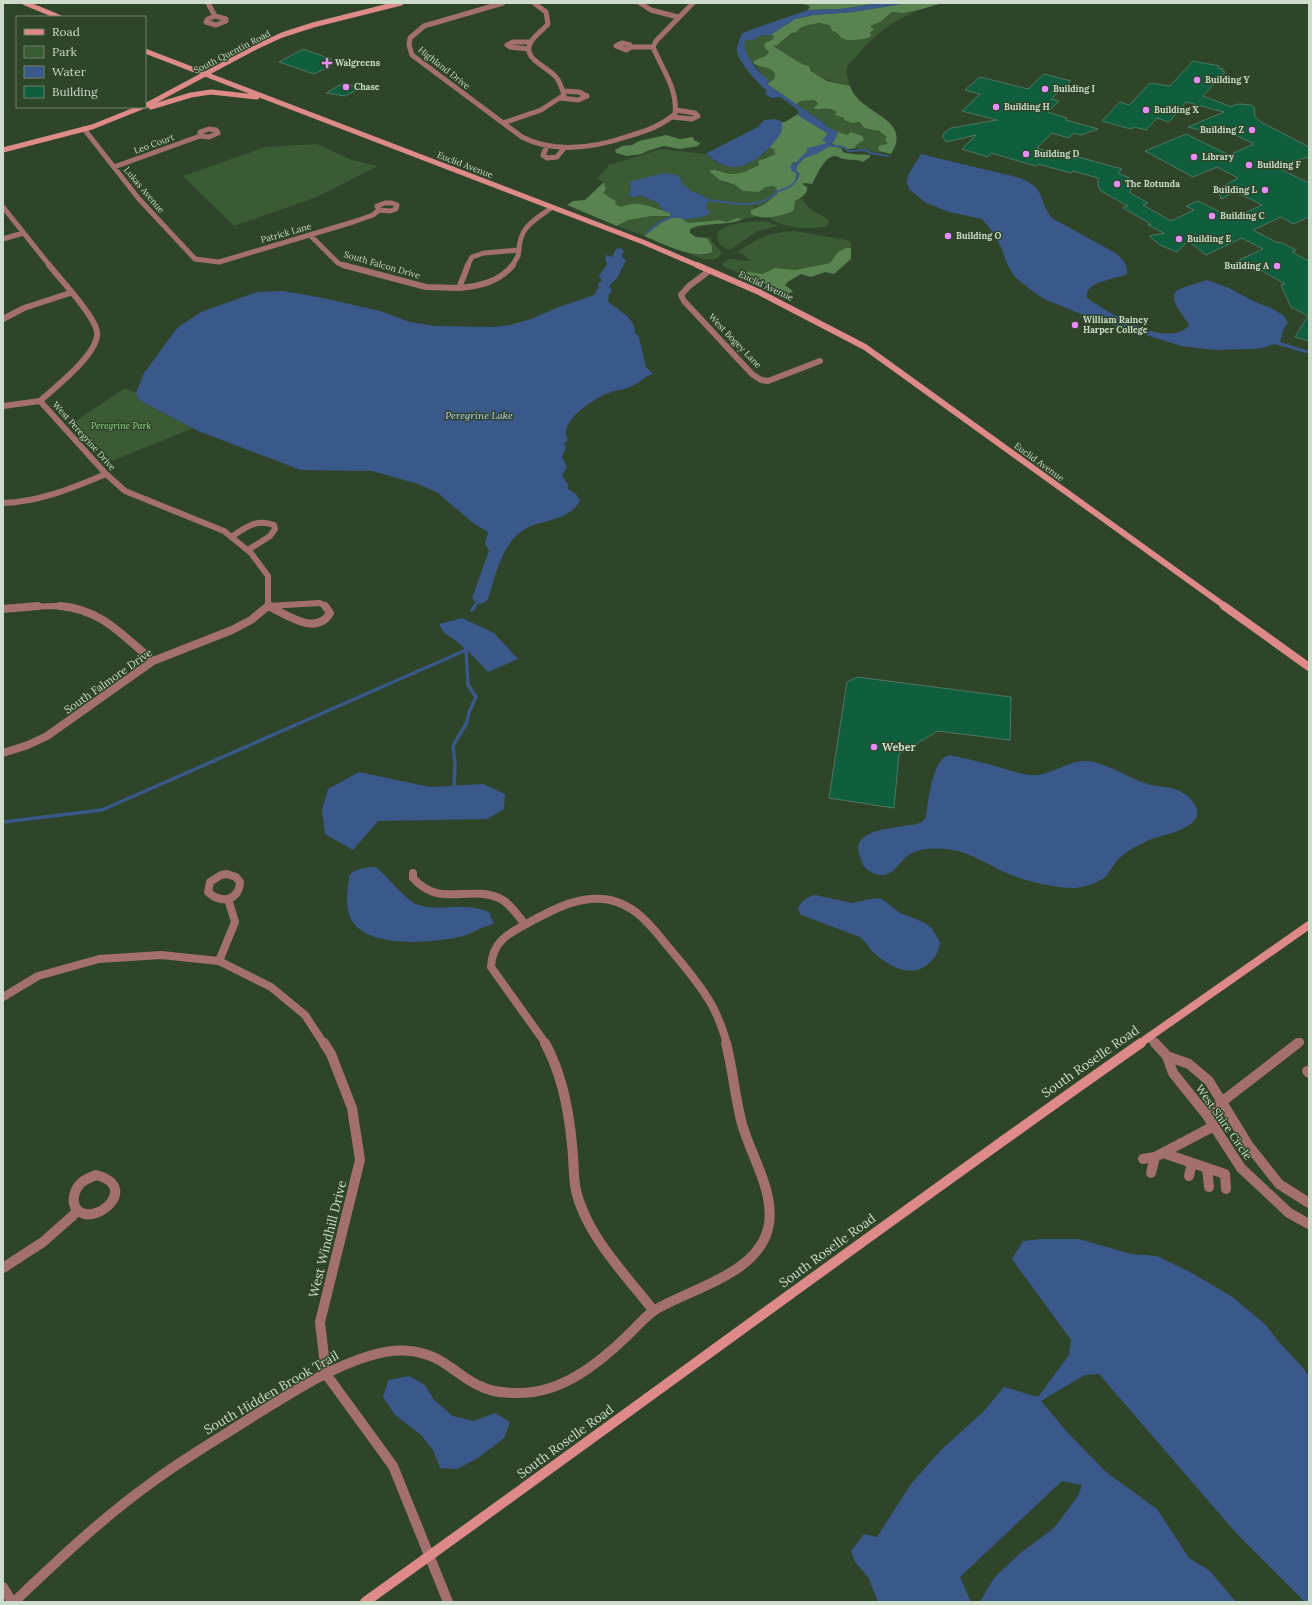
<svg xmlns="http://www.w3.org/2000/svg" width="1312" height="1605" font-family="Lora,serif">
<style>
.green{fill:#3a5b34}
.forest{fill:#598451}
.water{fill:#3a588a}
.lines{fill:none;stroke-linecap:round;stroke-linejoin:round}
.stream-far2{stroke:#3a588a;stroke-width:2}
.stream-far1{stroke:#3a588a;stroke-width:2.5}
.stream{stroke:#3a588a;stroke-width:3.5}
.building{fill:#0f5e3e;stroke:#507762}
.minor-far3{stroke:#a4706f;stroke-width:5}
.minor-far2{stroke:#a4706f;stroke-width:6}
.minor-far1{stroke:#a4706f;stroke-width:8}
.minor{stroke:#a4706f;stroke-width:10}
.secondary-far3{stroke:#dd8a89;stroke-width:5}
.secondary-far2{stroke:#dd8a89;stroke-width:6}
.secondary-far1{stroke:#dd8a89;stroke-width:8}
.secondary{stroke:#dd8a89;stroke-width:10}
.poi-dot{fill:#e98dfd;stroke:#2e4529;stroke-width:1.5}
.labels{text-anchor:middle;stroke-width:3;stroke-linejoin:round;paint-order:stroke}
.far-street-label{font-size:9px;fill:#cddccb;stroke:#2e4529}
.far-poi-label{font-size:9px;font-weight:bold;fill:#cddccb;stroke:#2e4529;text-anchor:start}
.far-park-label{font-size:9px;font-style:italic;fill:#95d389;stroke:#2e4529}
.far-water-label{font-size:10px;font-style:italic;fill:#c1d4f3;stroke:#2e4529}
.street-label{font-size:11px;fill:#cddccb;stroke:#2e4529}
.poi-label{font-size:11px;font-weight:bold;fill:#cddccb;stroke:#2e4529;text-anchor:start}
.near-street-label{font-size:13px;fill:#cddccb;stroke:#2e4529}
</style>
<rect width="100%" height="100%" fill="#2e4529"/>
<path class="green" d="M922 9C891 22 879 30 857 56 855 59 850 62 848 65 845 71 848 80 850 86 838 83 814 78 809 66L802 64 773 46C797 36 798 18 830 25L832 31 838 32 839 35 860 40 870 32 869 26 880 22 892 12 904 13Z
M770 35 774 36 773 39 768 41V53C764 59 756 58 753 63 747 56 741 49 746 40H753L759 36Z
M755 65 769 68 775 74V78L770 81 764 78Z
M813 100 818 105 813 107C823 113 833 104 838 117 847 118 883 131 887 138 888 140 888 142 888 144L881 145 879 151 884 153 874 152 856 148 855 146 863 142 849 132 847 135C841 135 827 128 824 123L796 104 801 101Z
M317 144 352 160 378 166 317 197 234 226 183 176 265 147Z
M769 147 775 150 777 154 763 158C757 168 741 176 729 174 725 173 721 171 717 169L716 176 726 183 735 185 743 191 759 192 766 187 773 186 776 188 778 193 765 204 754 207 751 214 756 217 743 219 736 218 727 222 720 220 688 223 684 220 702 217 706 208 704 196 691 191 681 183V178L631 188 628 193 637 197 642 196 658 203 662 210 654 207 637 204H626L621 207 615 204 616 201C612 197 607 196 603 193L606 186 604 182 597 179 609 165 661 149 705 154 716 162 749 164 755 158 763 155Z
M802 198C811 215 818 210 829 221L827 226C809 231 784 228 769 218L794 210 795 201Z
M652 216H671V218L661 223 644 236 618 226 628 220Z
M759 221 769 222 778 226 758 231 731 249C721 248 717 243 717 233 726 223 747 222 759 221Z
M795 231 851 241V248C840 249 836 255 830 263L795 270 775 268 762 274 742 271 739 273 723 266V263L729 259 747 261 749 260 743 254 736 253C757 238 770 232 795 231Z
M710 236 712 242 722 253C714 264 704 259 693 255H706L712 246 707 238Z
M125 388 136 393 139 400 193 428 112 461 74 422Z"/>
<path class="forest" d="M799 3H880L841 9 808 10 810 6Z
M907 3H943L922 9 904 13 892 12 880 22 870 26 874 30 870 32 871 36C866 40 848 42 842 38 838 35 838 32 832 31L830 25 819 23 808 25 800 28 796 32 792 33 777 45 773 46 802 64 809 66 811 71 827 81 850 86C860 116 914 117 891 154L879 151 878 147 881 145 888 144 885 140 887 137 879 131 865 128 859 122 853 123 844 120V118L835 115 836 112C829 106 821 111 813 108L818 104 814 100 801 101 796 104 767 84 775 78V74C770 65 760 69 753 63 757 57 765 59 769 52L764 47 765 43 773 39 774 36 770 35 795 19 813 15 853 12Z
M798 114 827 133V143L808 151 797 162 792 163 797 174 795 179 800 174 796 171 797 166 804 158 830 146 841 148 843 152C852 155 860 154 870 155V157L863 162C855 158 852 161 845 159 842 159 839 157 836 156 824 155 817 176 812 184L804 183 802 184 807 187C808 194 801 198 795 201L794 210C785 216 761 221 751 214V210L765 204 778 193 776 188 773 186 766 187 759 192 743 191 735 185 720 180 710 172 711 170C719 169 724 174 731 174 741 175 750 169 759 165L758 161 776 154 774 152 775 150 769 147 781 132 782 122H785Z
M838 132 847 135 851 132 862 136 864 140 855 146 856 148 849 149 832 144Z
M666 135 680 139 693 137 694 140 700 143 698 146 680 149 664 146 647 151 642 154 627 156 616 153 615 150 622 146 632 145 639 141Z
M604 182 606 189 603 193 616 201 615 204 621 207C638 199 653 208 670 213L671 216H652L628 220 617 226 567 205 573 201 585 200Z
M671 218H681L688 223 720 220 727 222 736 218 743 219C725 227 707 221 690 229V233L696 237 707 238 712 246V252C694 261 662 243 644 236L661 223Z
M846 248H851V259L834 274 825 272 811 277 801 274 789 281 785 285 793 291 789 294 739 273 742 271 762 274 775 268 795 270 830 263 838 252Z"/>
<path class="water" d="M880 3H907L853 12 813 15 795 19 770 35 759 36 753 40H746C739 51 760 75 770 81L767 84 824 123 826 126 838 132C835 147 816 155 804 158L797 166 796 171 800 174 796 180 797 174 792 171 790 166 799 160V159L808 151 806 150 808 148 827 143 822 140 827 135V133L799 116 798 110 790 104 780 97 771 98 765 94 767 91C759 85 738 61 737 52 736 46 741 39 741 34L750 30 808 10 841 9Z
M776 119 782 122C782 125 782 129 781 132 774 147 750 168 733 167 722 166 714 160 705 154L758 127 764 120Z
M921 154 1020 178C1048 190 1036 198 1052 218L1117 254C1123 260 1128 265 1127 274 1114 280 1084 281 1087 298 1107 312 1169 351 1189 325L1177 307 1174 300V295L1176 291 1182 288 1207 280 1229 288 1253 301 1273 309 1283 315 1288 323 1284 328 1280 342 1309 351V354L1274 344 1263 348 1250 349 1214 350 1181 346 1086 316 1044 299 1031 290 1014 276 1007 264 1001 247 992 231 982 219 949 212 926 203 909 189 907 183 908 175Z
M664 173 676 175 681 178 682 183 691 191 704 196 708 200 706 208 709 211V214L702 217 684 220 681 218H671L670 213 662 210 658 203 642 196 632 197 628 194 631 188 629 182Z
M621 248 624 252 622 254V257L626 260 617 278 609 286 612 290 609 295 608 302C618 309 636 319 635 333L639 337 646 367 653 374C645 376 639 383 632 386 626 389 620 390 614 391 599 395 568 415 566 431 565 434 567 437 568 440L564 443 566 447 562 457 567 467 562 475 568 485V489L576 494 580 501C567 523 541 518 522 531 501 546 495 577 488 599L484 603 478 604 472 598 489 551 485 544 488 532 473 523 438 493 418 484 372 471 301 470 198 431 139 400 136 393 144 373 178 327 201 312 257 292 283 291 323 298 380 311 410 322 435 326 493 327 510 325 531 319 559 307 594 295 599 286 598 283 602 281 599 276 607 264 605 259 606 255 612 257 616 249Z
M462 618 494 633 518 659 488 672 471 654 455 640 444 633 439 624Z
M949 755C966 758 983 763 999 767 1010 770 1021 775 1032 775 1048 777 1067 761 1085 761 1105 761 1131 780 1151 785 1162 787 1174 787 1183 793 1189 796 1196 804 1197 810 1202 830 1158 835 1145 842 1135 847 1124 852 1117 861 1112 866 1109 874 1104 878 1097 883 1084 887 1076 888 1057 889 1021 880 1004 872 987 864 971 853 953 850 940 848 924 847 912 853 898 860 893 882 873 873 866 870 862 865 860 857 858 851 857 845 861 840 871 828 902 827 917 824L922 822 926 817C928 802 932 759 949 755Z
M359 772 430 787 483 784 505 794 504 809 487 819 378 821 353 850 325 834 322 810 328 789Z
M370 867H376C388 877 402 896 414 903 435 914 466 900 490 913L491 918 494 922 491 925C481 927 473 933 463 936 435 943 360 951 349 914 345 903 348 888 349 877 352 869 362 869 370 867Z
M815 895 852 903 875 898 882 899 900 913 923 922 931 927 940 942C938 954 934 961 924 967 906 978 885 963 872 951 868 946 865 941 860 937L801 915 798 910C800 901 806 898 815 895Z
M1041 1239H1079L1131 1254 1157 1256 1190 1272 1231 1296 1266 1325 1278 1341 1304 1369 1309 1377V1602H1305L1236 1533 1099 1374 1085 1375 1041 1401 1068 1433 1106 1472 1157 1509 1189 1558 1209 1570 1236 1602H980L994 1578 1019 1554 1054 1528 1078 1496 1082 1485 1062 1481 960 1577 971 1602H878L868 1577 855 1562 851 1551 864 1534 877 1537 911 1484 940 1451 984 1411 1004 1387 1038 1397 1069 1355 1071 1340 1012 1259 1023 1241Z
M409 1376 425 1385 434 1400 453 1416 473 1421 495 1413 510 1422 504 1438 478 1458 457 1469 440 1468 433 1450 421 1435 395 1415 383 1397 388 1380Z"/>
<g class="lines">
<path class="stream-far2" d="M828 145 843 147 849 151 865 150 871 153 888 156
M705 202 708 200C727 202 751 209 769 198 772 197 774 194 776 192 788 187 791 189 798 177
M646 233 660 222 674 216"/>
<path class="stream-far1" d="M474 607 480 599"/>
<path class="stream" d="M472 610 475 606
M454 786 455 764 453 746 467 722 469 712 476 697 468 685 466 649
M3 822 102 810 466 650"/>
</g>
<path class="building" d="M303 49 331 59 332 65 314 74 279 62Z
M1193 61 1219 66 1218 68 1223 69 1222 71 1225 72 1203 96 1232 107V106L1239 104 1251 105 1254 107 1255 117 1261 122 1309 147V157L1274 166 1309 183V217L1293 224 1281 217 1253 230 1278 243 1280 242 1296 250 1292 252 1309 261V341L1295 337 1308 316 1291 307 1281 285 1285 284 1262 271 1258 272 1237 261 1263 249 1242 238 1206 255 1188 241 1177 252 1160 245 1149 236 1164 233 1148 225 1151 224 1123 208 1128 206 1101 191 1098 186V178L1073 171 1071 173 1038 164 1036 166 991 153 988 157 962 149 976 135 946 142 943 137V134L951 128 997 120 962 111 980 94 965 90 980 77 1028 89 1044 74 1071 81 1051 99 1059 101 1048 112 1067 118 1066 120 1098 129 1081 135 1074 133 1069 138 1052 133 1037 148 1076 159 1078 157 1122 169 1118 173 1130 178 1134 182 1130 193 1148 203 1143 205 1171 221 1194 210 1186 206 1198 201 1226 215 1225 211 1236 217 1262 205 1236 192 1221 199 1218 189 1238 178 1217 167 1193 177 1145 151 1186 134 1229 155 1254 144 1217 126 1204 131 1188 127 1224 112 1186 102 1169 122 1157 118 1146 130 1134 127 1131 129 1102 121 1120 102 1129 105 1150 83 1170 86Z
M344 83 360 88 345 96 326 93Z
M857 677 1011 697 1010 740 938 731 899 754 894 808 829 798 847 682Z"/>
<g class="lines">
<path class="minor-far3" d="M208 3 215 16
M503 3 424 26 410 38 409 45 412 55 522 137C555 154 594 148 629 136 646 131 661 126 675 114 678 89 662 69 653 47L656 41 693 3
M640 3 651 10 678 17
M215 16 226 19V21L216 25 206 22 208 19Z
M622 43 630 45 631 47 626 50 616 46Z
M631 47H653
M528 49 510 47 507 45 513 42H530
M560 98 578 100 587 96 579 92 563 91
M672 117 692 119 698 116 695 113 676 110
M503 123 541 110 564 95C562 88 560 81 555 76 546 66 521 58 531 42 535 35 543 30 548 24L546 12 534 3
M84 129 139 199 195 259 219 262 353 222 373 215 379 210
M209 129 216 130 218 133 209 137 200 136V132Z
M547 146 543 155 547 158 557 157 564 148
M114 167 200 136
M385 203H392L397 205 396 209 390 211 379 210 377 206Z
M3 207 50 266
M311 236 338 263 345 266
M3 239 23 233
M519 250C520 226 534 221 551 208
M467 266 472 257 484 253 519 250
M512 266 518 256 519 250"/>
<path class="minor-far2" d="M49 265C60 279 95 316 97 332 100 353 54 388 40 401L106 474 125 491 224 531 251 553 268 576V606
M343 265 426 287 459 288
M468 265 459 288C480 286 499 282 513 265
M709 271 689 286 681 295 684 301 752 374 761 380 768 381 820 361
M3 319 24 308 70 293
M3 406 40 401
M3 503C40 502 72 488 106 474
M231 537C245 528 256 518 274 525L275 529 270 536 248 550
M25 607 55 606 70 607
M270 607 268 606 320 603 327 607"/>
<path class="minor-far1" d="M60 606C101 609 123 636 153 661
M270 606H268C286 614 316 637 330 613L325 606
M3 609 38 606
M3 753 28 745 47 736 153 661 232 630 251 620 268 606
M413 873V878C439 908 469 885 499 898 510 903 517 915 525 924
M227 874 236 877 240 882C239 901 221 904 208 892L210 882 221 875Z
M219 961 235 922 228 899
M3 997 38 976 99 959 161 955 219 961 271 987 305 1015 324 1044
M1149 1037 1156 1044
M546 1044 491 967C492 941 509 933 530 922 554 909 581 894 610 900 620 902 629 907 637 913 650 923 660 937 670 949 684 966 699 983 710 1002 718 1015 723 1030 727 1044
M1297 1044 1300 1042"/>
<path class="minor" d="M324 1043 331 1054 352 1108 360 1160 320 1322 326 1374 393 1466 448 1602
M545 1043C562 1074 569 1111 572 1145 574 1160 573 1176 576 1191 587 1236 625 1274 653 1310
M1155 1043 1167 1056 1173 1073 1206 1114 1241 1168 1289 1213 1309 1224
M1167 1056 1189 1064 1209 1081 1249 1146 1279 1184 1309 1203
M1307 1071 1309 1073
M1206 1114 1298 1043
M1163 1153 1225 1174 1226 1189
M1143 1159 1155 1157 1214 1126
M1207 1168 1209 1187
M1151 1173 1155 1157
M96 1175C139 1186 99 1224 80 1212 69 1205 74 1189 82 1182 86 1179 91 1177 96 1175Z
M1189 1176 1192 1163
M3 1268 43 1242 78 1211
M3 1587 12 1602
M14 1602C58 1560 101 1519 151 1483 183 1459 218 1439 252 1417 290 1394 326 1369 369 1356 397 1347 423 1348 447 1365 458 1372 468 1381 480 1386 491 1392 505 1393 517 1393 560 1394 597 1365 626 1337 636 1328 644 1317 655 1310 691 1288 761 1274 769 1224 774 1190 751 1156 742 1124 735 1098 733 1070 726 1043"/>
<path class="secondary-far3" d="M25 3 59 17
M145 51 643 242 699 266
M145 106 256 47 282 35 313 25 401 3
M151 107 191 95 211 92 257 97
M3 150 92 127 142 107"/>
<path class="secondary-far2" d="M697 265 759 292 865 347 1226 607"/>
<path class="secondary-far1" d="M1224 606 1309 667
M1139 1044 1309 925"/>
<path class="secondary" d="M365 1602C624 1417 880 1226 1141 1043"/>
</g>
<g class="poi-dot">
<path d="M325 57h4v4h4v4h-4v4h-4v-4h-4v-4h4z"/>
<circle cx="1197" cy="80" r="4"/>
<circle cx="346" cy="87" r="4"/>
<circle cx="1045" cy="89" r="4"/>
<circle cx="996" cy="107" r="4"/>
<circle cx="1146" cy="110" r="4"/>
<circle cx="1252" cy="130" r="4"/>
<circle cx="1026" cy="154" r="4"/>
<circle cx="1194" cy="157" r="4"/>
<circle cx="1249" cy="165" r="4"/>
<circle cx="1117" cy="184" r="4"/>
<circle cx="1265" cy="190" r="4"/>
<circle cx="1212" cy="216" r="4"/>
<circle cx="948" cy="236" r="4"/>
<circle cx="1179" cy="239" r="4"/>
<circle cx="1277" cy="266" r="4"/>
<circle cx="1075" cy="325" r="4"/>
<circle cx="874" cy="747" r="4"/>
</g>
<g class="labels">
<g class="far-street-label">
<text transform="translate(232 52) rotate(-27)" y="3">South Quentin Road</text>
<text transform="translate(444 68) rotate(38)" y="3">Highland Drive</text>
<text transform="translate(154 144) rotate(-20)" y="3">Leo Court</text>
<text transform="translate(465 165) rotate(21)" y="3">Euclid Avenue</text>
<text transform="translate(144 190) rotate(50)" y="3">Lukas Avenue</text>
<text transform="translate(286 233) rotate(-16)" y="3">Patrick Lane</text>
<text transform="translate(382 265) rotate(16)" y="3">South Falcon Drive</text>
<text transform="translate(766 286) rotate(25)" y="3">Euclid Avenue</text>
<text transform="translate(735 341) rotate(46)" y="3">West Bogey Lane</text>
<text transform="translate(84 436) rotate(48)" y="3">West Peregrine Drive</text>
<text transform="translate(1039 462) rotate(36)" y="3">Euclid Avenue</text>
</g>
<g class="far-poi-label">
<text x="335" y="66">Walgreens</text>
<text x="1205" y="83">Building Y</text>
<text x="354" y="90">Chase</text>
<text x="1053" y="92">Building I</text>
<text x="1004" y="110">Building H</text>
<text x="1154" y="113">Building X</text>
<text x="1244" y="133" text-anchor="end">Building Z</text>
<text x="1034" y="157">Building D</text>
<text x="1202" y="160">Library</text>
<text x="1257" y="168">Building F</text>
<text x="1125" y="187">The Rotunda</text>
<text x="1257" y="193" text-anchor="end">Building L</text>
<text x="1220" y="219">Building C</text>
<text x="956" y="239">Building O</text>
<text x="1187" y="242">Building E</text>
<text x="1269" y="269" text-anchor="end">Building A</text>
<text x="1083" y="323">William Rainey<tspan x="1083" dy="10">Harper College</tspan></text>
</g>
<g class="far-park-label">
<text x="121" y="429">Peregrine Park</text>
</g>
<g class="far-water-label">
<text x="479" y="419">Peregrine Lake</text>
</g>
<g class="street-label">
<text transform="translate(108 681) rotate(-35)" y="4">South Falmore Drive</text>
<text transform="translate(1224 1122) rotate(55)" y="4">West Shire Circle</text>
</g>
<g class="poi-label">
<text x="882" y="751">Weber</text>
</g>
<g class="near-street-label">
<text transform="translate(1090 1061) rotate(-35)" y="5">South Roselle Road</text>
<text transform="translate(327 1239) rotate(-76)" y="5">West Windhill Drive</text>
<text transform="translate(827 1250) rotate(-36)" y="5">South Roselle Road</text>
<text transform="translate(271 1392) rotate(-30)" y="5">South Hidden Brook Trail</text>
<text transform="translate(565 1441) rotate(-36)" y="5">South Roselle Road</text>
</g>
</g>
<rect width="1312" height="1605" fill="none" stroke="#cddccb" stroke-width="8"/>
<rect x="16" y="16" width="130" height="92" fill="#2e4529" stroke="#6e816a"/>
<rect x="24" y="29" width="20" height="6" fill="#dd8a89" stroke="#6e816a"/>
<text x="52" y="36" font-size="12" fill="#cddccb">Road</text>
<rect x="24" y="46" width="20" height="12" fill="#3a5b34" stroke="#6e816a"/>
<text x="52" y="56" font-size="12" fill="#cddccb">Park</text>
<rect x="24" y="66" width="20" height="12" fill="#3a588a" stroke="#6e816a"/>
<text x="52" y="76" font-size="12" fill="#cddccb">Water</text>
<rect x="24" y="86" width="20" height="12" fill="#0f5e3e" stroke="#6e816a"/>
<text x="52" y="96" font-size="12" fill="#cddccb">Building</text>
</svg>
